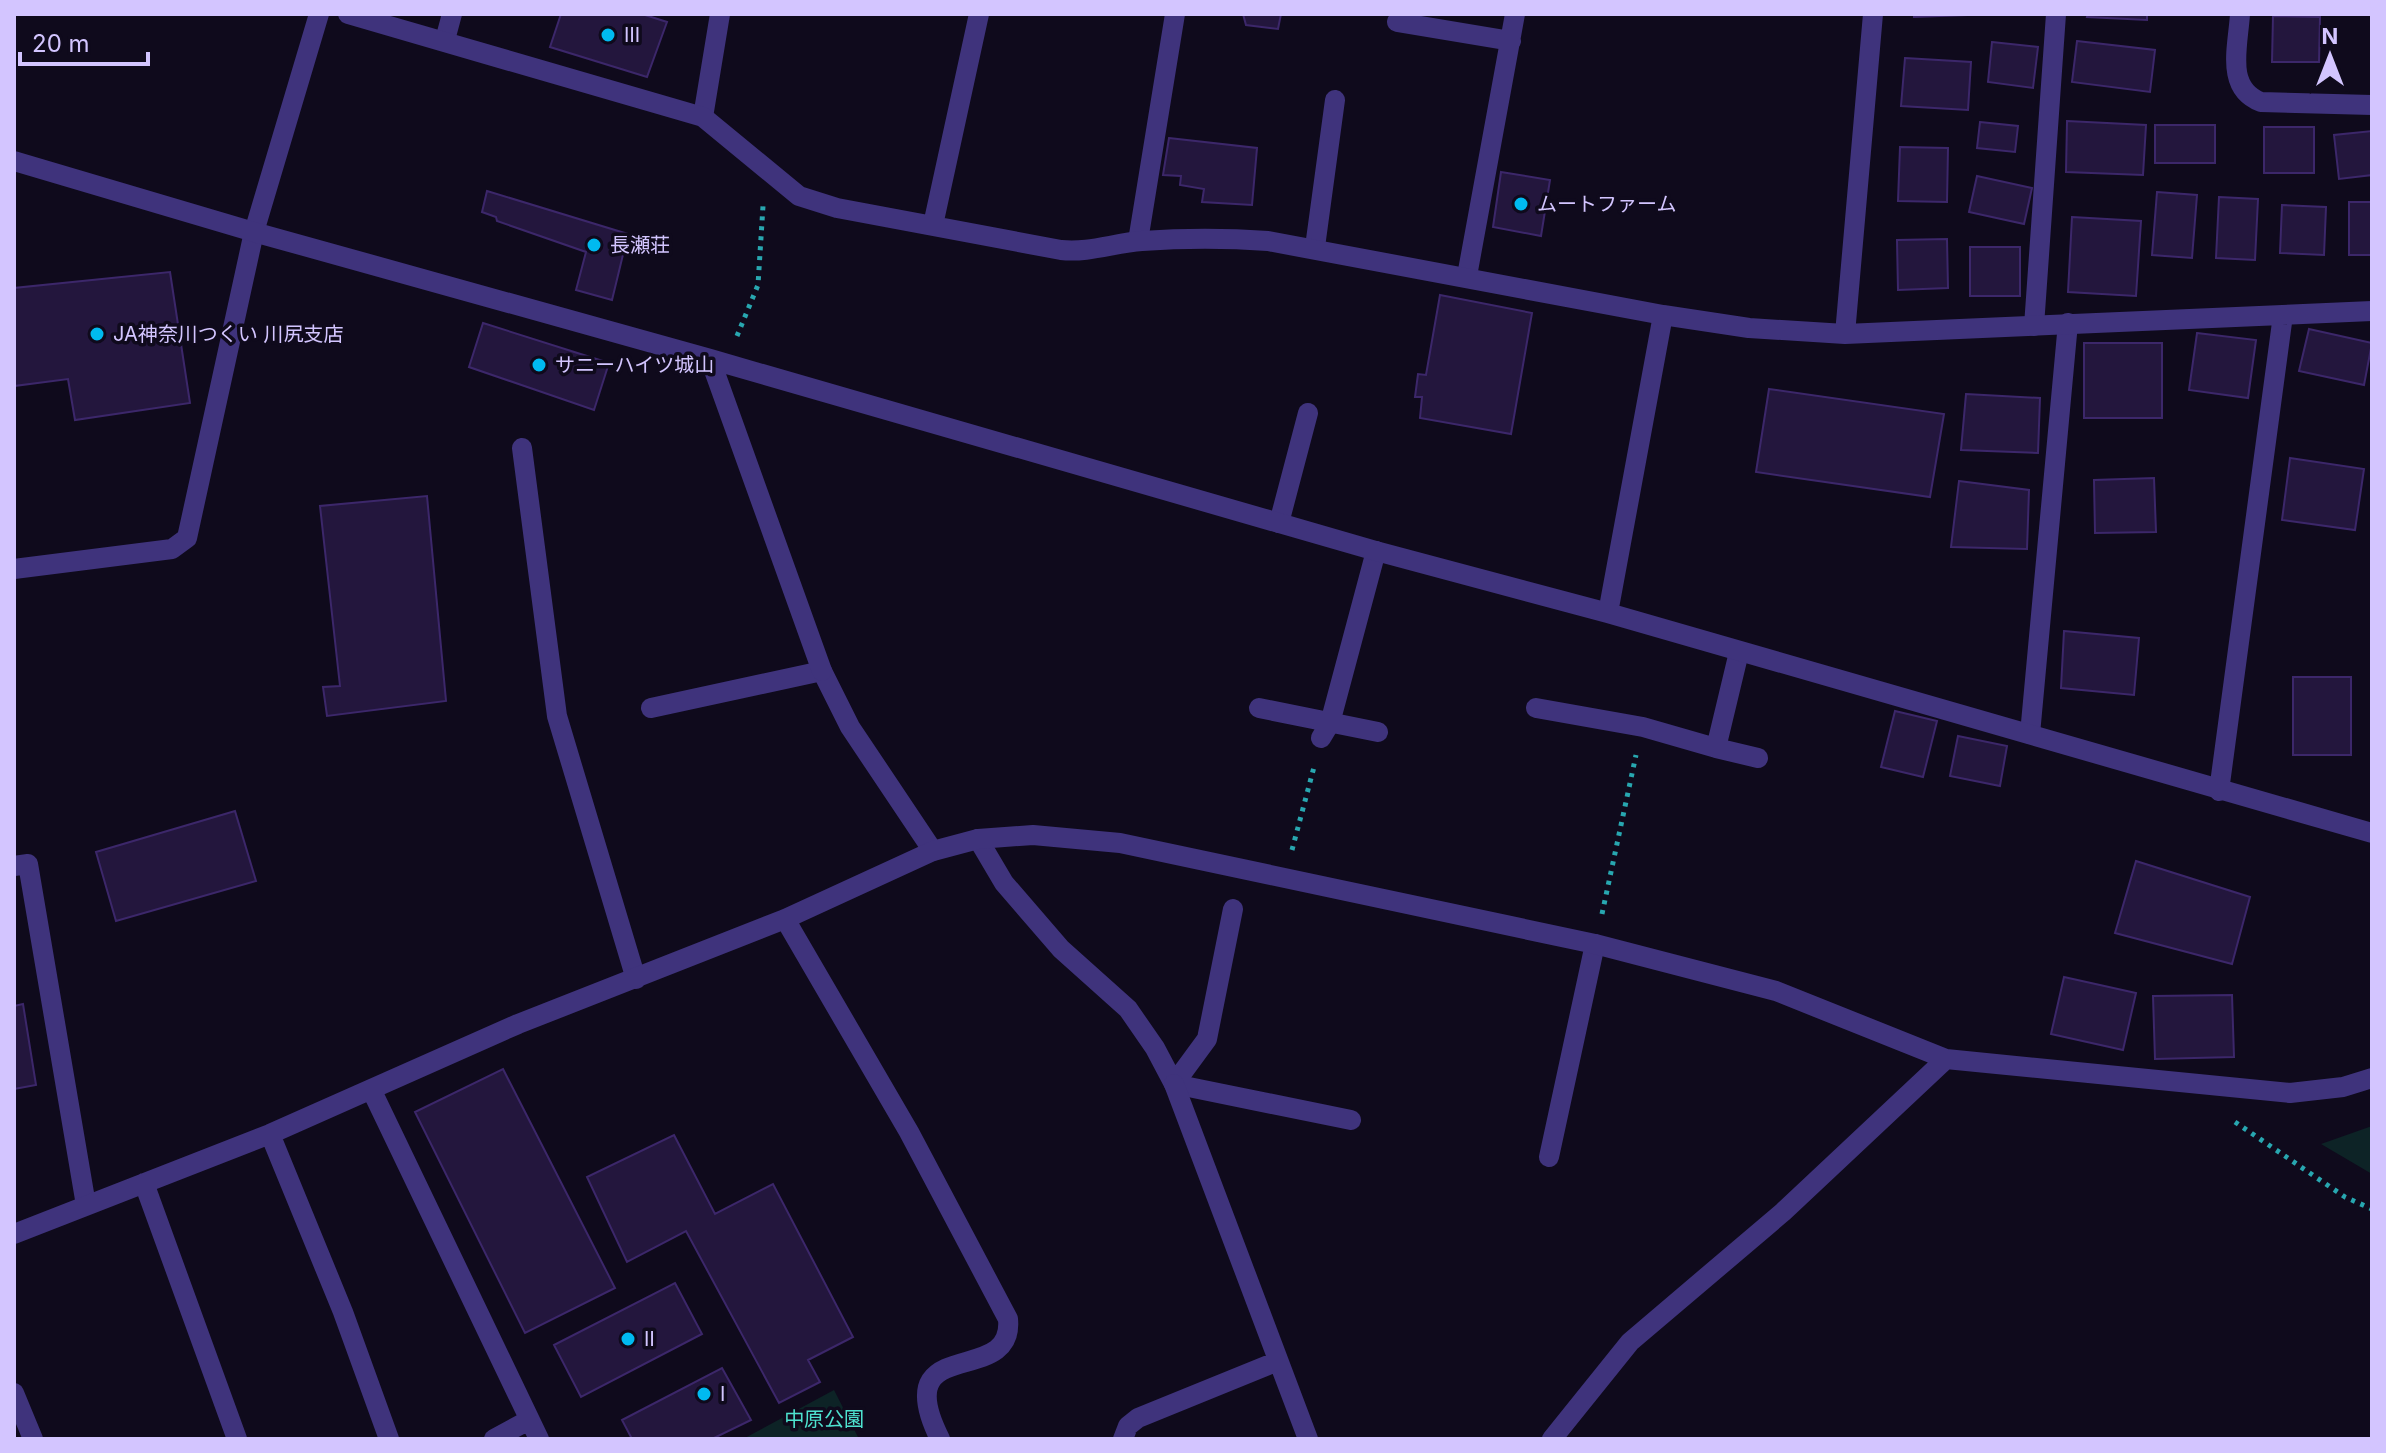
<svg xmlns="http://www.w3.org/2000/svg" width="2386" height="1453" font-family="Inter,'Noto Sans JP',sans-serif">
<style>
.green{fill:#0d2326}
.building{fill:#23163d;stroke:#3c276a;stroke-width:2}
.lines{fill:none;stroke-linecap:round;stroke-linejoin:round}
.path{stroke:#28a7b0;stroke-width:5;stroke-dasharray:4 6;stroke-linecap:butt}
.service{stroke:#3f337c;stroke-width:20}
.minor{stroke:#3f337c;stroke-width:20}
.poi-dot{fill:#00baf0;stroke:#0f0a1c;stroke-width:3}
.labels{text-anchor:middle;stroke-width:7;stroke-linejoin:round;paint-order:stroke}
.poi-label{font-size:20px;fill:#d3c5ff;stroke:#0f0a1c;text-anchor:start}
.park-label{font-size:20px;fill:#4ee2cf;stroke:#0f0a1c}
</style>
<rect width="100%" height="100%" fill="#0f0a1c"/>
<path class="green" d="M2372 1126V1174L2321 1144Z
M834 1390 859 1439H743Z"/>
<path class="building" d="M561 14H642L667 22 647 77 550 47Z
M1243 14H1281L1278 29 1246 25Z
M1914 14H1967V15L1914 17Z
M2088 14H2147V20L2087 17Z
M2273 16 2320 17 2319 62H2272Z
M2077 41 2155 50 2150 92 2072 82Z
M1992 42 2038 47 2033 88 1988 82Z
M1905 58 1971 62 1968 110 1901 106Z
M2067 121 2146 125 2143 175 2066 172Z
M1980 122 2018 126 2015 152 1977 148Z
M2155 125H2215V163H2155Z
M2264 127H2314V173H2264Z
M2372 131V175L2339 179 2334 135Z
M1169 138 1257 148 1252 205 1202 202 1204 189 1180 185 1181 176 1163 175Z
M1900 147 1948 148 1947 202 1898 201Z
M1501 172 1550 180 1541 236 1493 227Z
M1977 176 2032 188 2024 224 1969 212Z
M487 191 628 234 612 300 576 290 586 252 497 221 496 217 482 212Z
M2157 192 2197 195 2192 258 2152 255Z
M2219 197 2258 199 2255 260 2216 258Z
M2349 202H2372V255H2349Z
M2282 205 2326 207 2324 255 2280 253Z
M2072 217 2141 221 2136 296 2068 292Z
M1947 239 1948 288 1898 290 1897 240Z
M1970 247H2020V296H1970Z
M170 272 190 403 75 420 68 379 14 386V288Z
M1440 295 1532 313 1511 434 1420 418 1422 397H1415L1418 374 1426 375Z
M483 323 609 363 594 410 469 367Z
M2309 329 2372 343 2364 385 2299 371Z
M2197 333 2256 340 2248 398 2189 390Z
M2084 343H2162V418H2084Z
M1769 389 1944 414 1930 497 1756 472Z
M1966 394 2040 398 2038 453 1961 450Z
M2290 458 2364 469 2355 530 2282 520Z
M2154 478 2156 532 2095 533 2094 480Z
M1959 481 2029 490 2027 549 1951 547Z
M427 496 446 701 327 716 323 687 340 686 320 506Z
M2064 631 2139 638 2134 695 2061 688Z
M2293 677H2351V755H2293Z
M1895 711 1937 721 1923 777 1881 767Z
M1958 736 2007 746 2000 786 1950 776Z
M235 811 256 881 116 921 96 852Z
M2136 861 2250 897 2232 964 2115 933Z
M2064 977 2136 993 2123 1050 2051 1034Z
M2232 995 2234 1057 2155 1059 2153 996Z
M23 1004 36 1085 14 1089V1006Z
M503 1069 615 1288 525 1333 415 1112Z
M674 1135 715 1214 773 1184 853 1337 808 1360 820 1382 779 1403 686 1231 627 1262 587 1177Z
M675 1283 702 1334 581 1397 554 1345Z
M722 1368 751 1420 712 1439H632L622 1420Z"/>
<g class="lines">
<path class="path" d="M737 336 758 285 763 206
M1292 850 1314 767
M1602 914 1636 755
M2235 1122 2345 1197 2372 1209"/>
<path class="service" d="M2240 14C2238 47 2225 88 2261 102L2372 105
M1397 22 1511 41
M445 40 452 14
M703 117 720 14
M1138 241 1175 14
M1315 247 1335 100
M1467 276 1515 14
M2034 326 2056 14
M522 448 557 716 636 979
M1279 523 1308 413
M14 569 172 549 187 538 254 232 319 14
M651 708 822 671 850 727 933 851
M1259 708 1378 732
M1536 708 1643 727 1716 748 1739 652
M2030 734 2068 323
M1321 738 1330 723 1376 551
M1716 748 1758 758
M978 839 1004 883 1061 949 1128 1009 1155 1048 1174 1084
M14 866 28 864 86 1205
M1174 1084 1207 1039 1233 909
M1174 1084 1351 1120
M1549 1157 1595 944
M14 1393 33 1439"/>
<path class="minor" d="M348 14 703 117 799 196 837 208 1061 250C1089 253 1114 243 1142 241 1184 238 1226 238 1268 241L1663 315 1749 328 1845 334 2372 311
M14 161 254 232 710 359 1376 551 1608 613 2372 833
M933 225 979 14
M1845 334 1873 14
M710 359 822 671
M1608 613 1663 315
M2219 791 2283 315
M785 919 909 1132 1008 1319C1015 1389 886 1331 940 1439
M1174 1084 1308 1439
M371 1089 539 1439
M270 1134 343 1312 389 1439
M144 1183 237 1439
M14 1234 270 1134 518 1024 785 919 933 851 978 839 1033 835 1120 843 1595 944 1776 991 1946 1059
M494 1439 529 1420
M1123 1439 1128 1426 1138 1418 1278 1361
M1552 1439 1630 1342 1783 1212 1946 1059 2290 1093 2343 1087 2372 1078"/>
</g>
<g class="poi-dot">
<circle cx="608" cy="35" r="8"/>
<circle cx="1521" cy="204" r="8"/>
<circle cx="594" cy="245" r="8"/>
<circle cx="97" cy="334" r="8"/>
<circle cx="539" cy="365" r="8"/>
<circle cx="628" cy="1339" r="8"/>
<circle cx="704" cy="1394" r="8"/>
</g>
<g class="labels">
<g class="poi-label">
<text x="624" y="42">Ⅲ</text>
<text x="1537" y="211">ムートファーム</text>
<text x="610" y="252">長瀬荘</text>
<text x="113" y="341">JA神奈川つくい 川尻支店</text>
<text x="555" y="372">サニーハイツ城山</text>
<text x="644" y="1346">Ⅱ</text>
<text x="720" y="1401">Ⅰ</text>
</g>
<g class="park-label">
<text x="824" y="1426">中原公園</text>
</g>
</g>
<rect width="2386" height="1453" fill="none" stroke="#d3c5ff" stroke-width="32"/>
<g transform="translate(2330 56)" stroke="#0f0a1c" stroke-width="6" paint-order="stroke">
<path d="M0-6L14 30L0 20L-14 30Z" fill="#d3c5ff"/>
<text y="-12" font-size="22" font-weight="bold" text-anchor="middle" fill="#d3c5ff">N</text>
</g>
<path d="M20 52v12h128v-12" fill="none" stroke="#d3c5ff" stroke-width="4"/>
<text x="32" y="52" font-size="24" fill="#d3c5ff" stroke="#0f0a1c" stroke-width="6" paint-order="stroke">20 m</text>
</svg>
